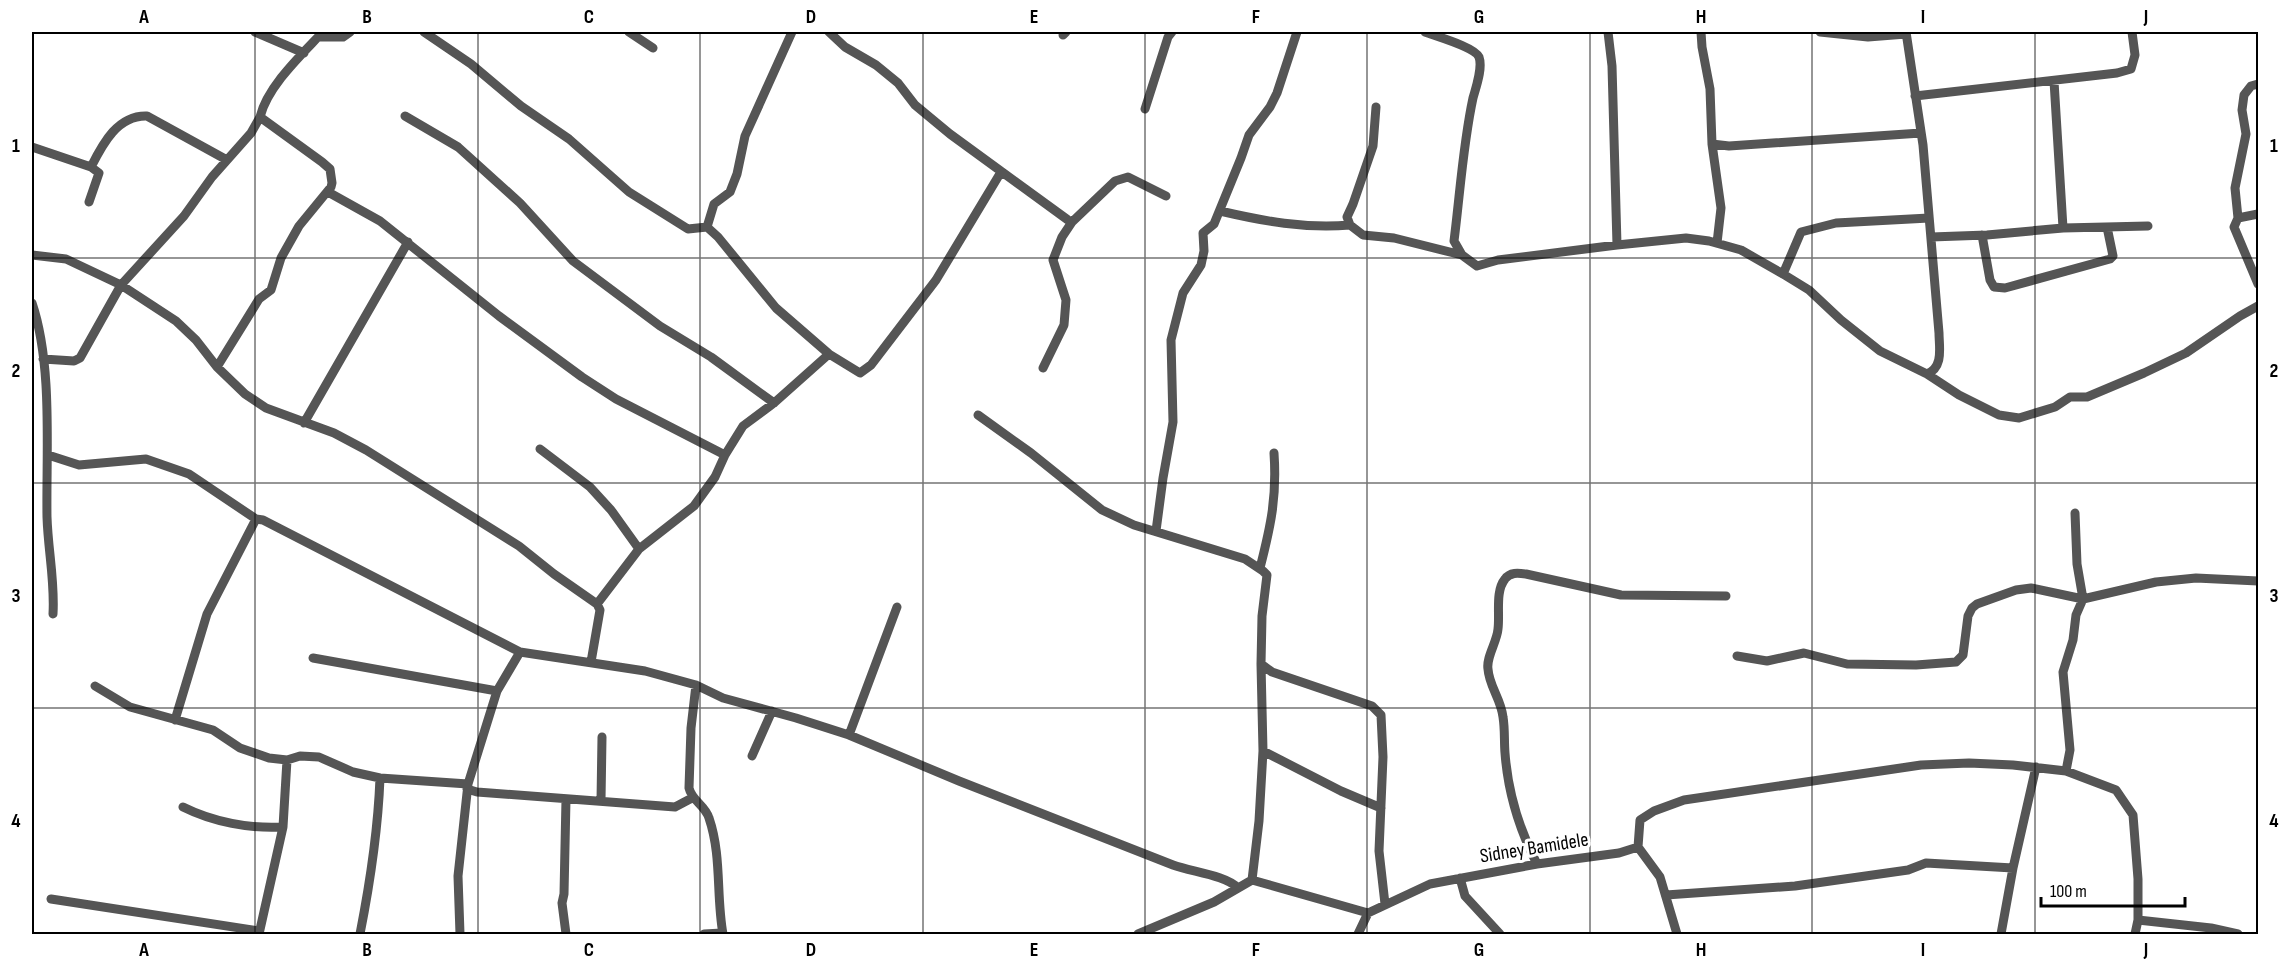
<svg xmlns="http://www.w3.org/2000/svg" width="2290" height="966" font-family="'Sofia Sans Condensed',sans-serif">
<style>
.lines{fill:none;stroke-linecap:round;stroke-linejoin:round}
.street{stroke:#555;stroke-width:9}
.grid{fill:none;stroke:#000;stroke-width:1.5;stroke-opacity:0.55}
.labels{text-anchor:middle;stroke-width:6;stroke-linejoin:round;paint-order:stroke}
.street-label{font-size:20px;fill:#000;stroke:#fff}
.neatline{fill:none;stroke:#000;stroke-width:2}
.grid-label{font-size:20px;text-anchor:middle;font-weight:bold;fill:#000}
</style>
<rect width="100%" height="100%" fill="#fff"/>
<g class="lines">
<path class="street" d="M255 32 304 53
M424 32 471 64 521 106 569 139 629 192 688 229 707 227 718 237 776 308 829 354 860 373 871 365 936 280 1001 172
M629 32 653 48
M829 32 845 47 876 65 898 83 915 105 950 134 1068 220 1072 222 1115 181 1128 177 1166 196
M1425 32C1435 36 1475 47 1479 57 1483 68 1476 87 1473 98 1463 144 1460 194 1454 241L1462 255 1477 266 1498 260 1617 245 1686 238 1709 241 1741 250 1783 274 1809 290 1841 320 1880 351 1927 374C1944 367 1939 347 1939 333L1923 145 1906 32
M1608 32 1612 66 1617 245
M1701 32 1702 47 1710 89 1712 144
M1820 32 1868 37 1906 34
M1063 35 1066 32
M2054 81 2063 228
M2258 84 2251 86 2244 95 2242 110 2246 134 2235 188 2238 218 2234 227 2258 284
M1915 96 2117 73 2131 69 2135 55 2132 32
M1376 107 1373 146 1353 204 1347 217 1350 225 1363 235 1394 238 1462 255
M1145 109 1168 37 1172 32
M405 116 458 147 520 203 573 261 660 326 711 357 774 403
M32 147 91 167C103 143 118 115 147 116L227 160
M328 192 380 221 499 316 582 377 616 399 725 455
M89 202 99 173 91 167
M1220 211C1263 221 1305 229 1350 225
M2238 218 2258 214
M707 227 714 204 730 192 737 174 745 136 792 32
M1982 235 1990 280 1994 287 2005 288 2110 259 2113 256 2107 227
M1931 237 1987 235 2063 228 2148 226
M1717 243 1721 208 1712 144 1729 146 1921 133
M32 255 66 259 121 285 176 321 196 340 217 367 245 394 266 408 334 433 366 450 519 546 554 574 597 604 600 610 591 662
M1783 274 1801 232 1836 223 1929 218
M32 303C53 365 46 452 47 517 48 550 55 581 53 614
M43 359 74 361 80 358 121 285 184 216 212 177 251 133 260 117
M217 367 259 299 271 290 281 258 299 226 331 187 332 183 330 169 322 162 260 117C267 88 298 58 318 37H343L350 32
M1043 368 1064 325 1066 300 1053 260 1062 237 1072 222
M1927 374 1959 395 1999 415 2019 418 2055 407 2070 397H2087L2144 373 2186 353 2240 316 2258 306
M978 415 1031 453 1102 510 1134 525 1245 559 1263 571 1267 575 1262 616 1261 664 1263 751 1259 821 1252 880 1214 902 1138 934
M304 423 408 242
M540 449 590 487 611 510 639 549
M48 455 79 465 146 459 189 474 256 519
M1156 531 1163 478 1173 422 1171 340 1183 293 1201 265 1204 251 1203 233 1214 224 1241 158 1249 135 1270 107 1277 93 1297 32
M1260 568C1271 525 1277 497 1274 453
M597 604 639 549 694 506 715 477 725 455 743 426 774 403 829 354
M1737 656 1767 661 1804 653 1847 664 1916 665 1956 662 1963 655 1968 616 1972 608 1977 604 2016 590 2031 588 2083 599 2077 564 2075 513
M313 658 497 691
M1261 664 1272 672 1372 706 1381 715 1383 757 1379 851 1385 904
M696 685 691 728 689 788C692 801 705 805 709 818 722 856 716 896 723 934
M95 686 130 707 213 730 240 748 269 758 287 760 300 756 319 757 353 772 380 778 468 784
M175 720 207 614 256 519 263 520 520 652
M849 735 897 607
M1263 751 1341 791 1381 808
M752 756 772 711
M2066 771 2070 750 2063 672 2073 640 2076 615 2083 599 2156 582 2196 578 2258 581
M467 789 477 792 675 807 692 798
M601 801 602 737
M183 807C213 822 250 829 283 827
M1638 847 1640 820 1654 811 1684 800 1921 765 1969 763 2013 765 2066 771 2116 790 2133 815 2138 879V920L2135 934
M1537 864C1519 829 1508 793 1505 753 1504 741 1505 729 1503 717 1501 699 1489 686 1488 669 1486 657 1497 642 1498 629 1500 614 1495 591 1505 579 1510 572 1518 573 1526 574L1621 595 1726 596
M1460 878 1465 896 1500 934
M1252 880 1368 913
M1666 895 1795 886 1908 870 1926 863 2013 868
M51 899 259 931
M2138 920 2211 928 2238 934
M259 934 283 827 287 760
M360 934C370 883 378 831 380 778
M460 934 458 876 468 784 497 691 520 652 645 671 696 685 723 698 796 718 849 735 959 781 1173 865C1192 872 1225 875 1238 888
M566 934 562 903 564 894 566 799
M704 934 722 933
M1358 934 1368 913 1430 884 1537 864 1619 853 1638 847 1660 877 1677 934
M2001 934 2013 868 2036 767"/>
</g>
<path class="grid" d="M255 32V934M478 32V934M700 32V934M923 32V934M1145 32V934M1367 32V934M1590 32V934M1812 32V934M2035 32V934M32 258H2258M32 483H2258M32 708H2258"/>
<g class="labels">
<g class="street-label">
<text transform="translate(1534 847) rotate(-9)" y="7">Sidney Bamidele</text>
</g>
</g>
<rect width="2290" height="966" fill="none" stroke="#ffffff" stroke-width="66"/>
<path d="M2041 897v9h144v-9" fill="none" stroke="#000000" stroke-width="3"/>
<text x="2050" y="897" font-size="18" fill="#000000" stroke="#ffffff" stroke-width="4.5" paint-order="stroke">100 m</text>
<rect x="33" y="33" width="2224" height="900" class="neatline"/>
<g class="grid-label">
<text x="144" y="23">A</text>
<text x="367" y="23">B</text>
<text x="589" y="23">C</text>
<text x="811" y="23">D</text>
<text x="1034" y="23">E</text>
<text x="1256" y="23">F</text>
<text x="1479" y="23">G</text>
<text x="1701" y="23">H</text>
<text x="1923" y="23">I</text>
<text x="2146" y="23">J</text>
<text x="16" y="152">1</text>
<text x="2274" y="152">1</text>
<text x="16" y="377">2</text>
<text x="2274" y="377">2</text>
<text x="16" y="602">3</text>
<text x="2274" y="602">3</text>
<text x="16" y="827">4</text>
<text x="2274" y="827">4</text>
<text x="144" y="956">A</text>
<text x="367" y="956">B</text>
<text x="589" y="956">C</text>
<text x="811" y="956">D</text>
<text x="1034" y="956">E</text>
<text x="1256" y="956">F</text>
<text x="1479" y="956">G</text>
<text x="1701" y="956">H</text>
<text x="1923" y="956">I</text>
<text x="2146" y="956">J</text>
</g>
</svg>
